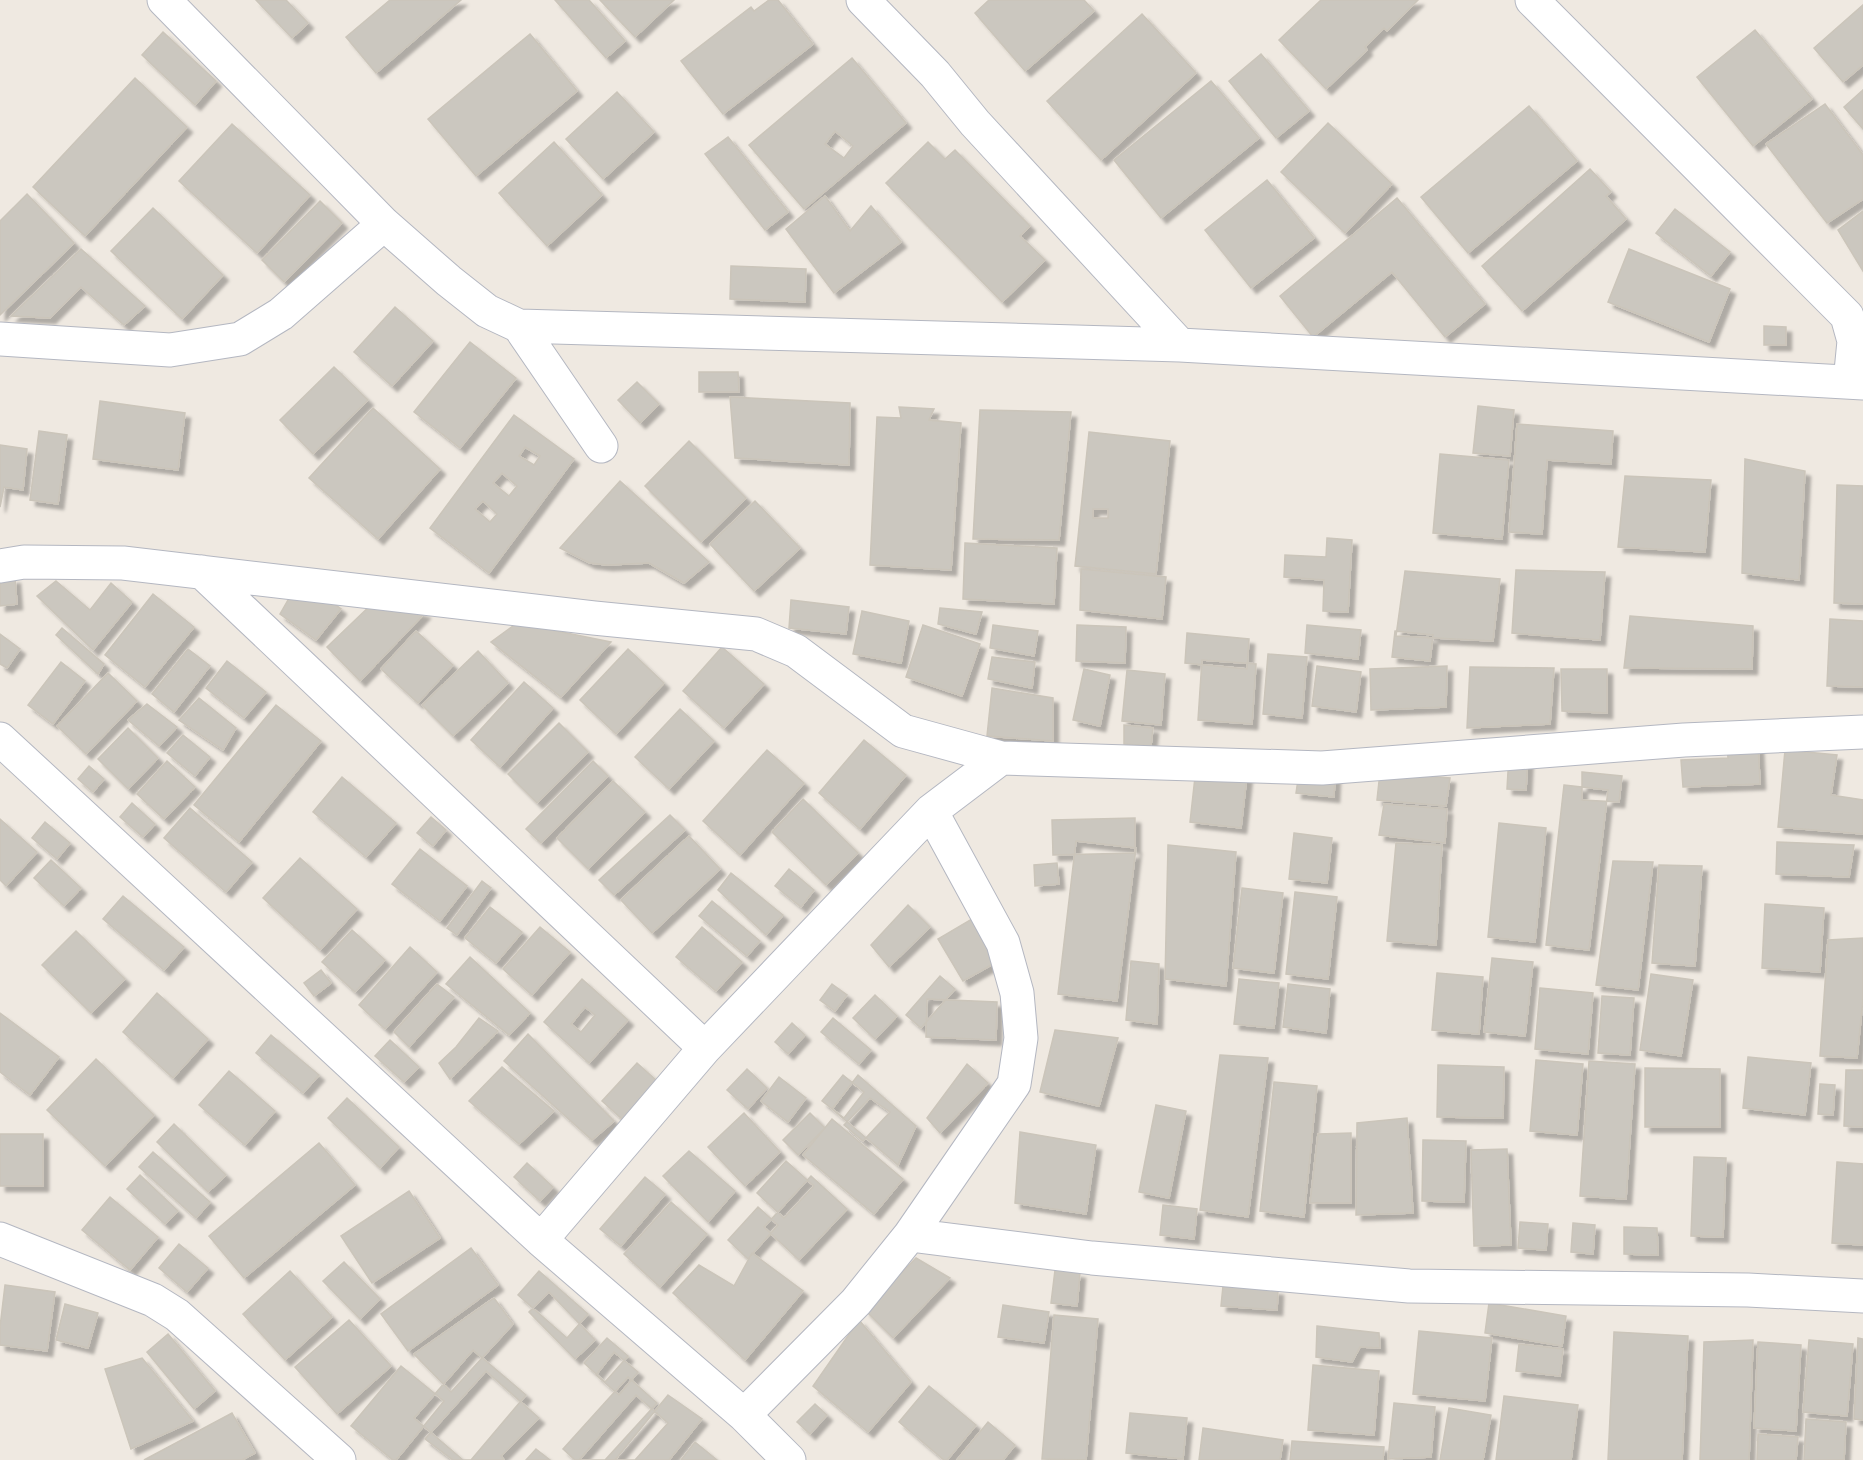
<svg xmlns="http://www.w3.org/2000/svg" width="1863" height="1460" font-family="'Roboto Condensed',sans-serif">
<style>
.building{fill:#cbc7bf;stroke:#cbc5ba;stroke-width:1.5;fill-rule:evenodd;filter:url(#shadow)}
.lines{fill:none;stroke-linecap:round;stroke-linejoin:round}
.minor-casing{stroke:#b4b7c1;stroke-width:35}
.minor{stroke:#fff;stroke-width:33}
</style>
<defs>
<filter id="shadow"><feDropShadow dx="5.5" dy="5.5" stdDeviation="1.5" flood-color="#0004"/></filter>
</defs>
<rect width="100%" height="100%" fill="#efe9e1"/>
<path class="building" d="M256 0H286L308 23 292 38Z
M390 0H461L376 73 346 37Z
M555 0H589L625 41 606 58Z
M600 0H674L635 37Z
M769 0H778L813 44 723 114 681 61 751 7 754 11Z
M989 0H1084L1094 11 1025 71 975 13Z
M1321 0H1418L1387 31 1384 28 1365 47 1367 50 1326 89 1279 40Z
M1863 5V65L1843 82 1814 48Z
M1142 14 1196 73 1101 160 1047 101Z
M1755 30 1812 99 1753 146 1697 77Z
M163 32 216 81 195 105 142 55Z
M530 34 577 91 476 176 428 119Z
M1261 54 1309 111 1276 138 1229 81Z
M852 58 906 123 804 209 749 145ZM835 131 853 146 844 158 825 144Z
M135 78 187 127 85 236 33 187Z
M1211 81 1259 138 1161 218 1114 160Z
M1863 90V129L1844 107Z
M617 92 654 132 603 179 566 139Z
M1825 104 1863 155V199L1827 223 1766 144Z
M1529 106 1577 161 1468 253 1421 197Z
M1328 123 1392 184 1345 233 1281 172Z
M232 124 310 195 257 253 179 181Z
M728 137 788 212 765 230 705 154Z
M554 142 602 195 547 246 499 193Z
M928 142 945 159 955 150 1030 226 1020 236 1045 260 1002 302 886 183Z
M1590 169 1611 192 1606 196 1626 219 1522 311 1482 266Z
M1267 180 1314 238 1251 288 1205 230Z
M27 194 74 243 0 315V221Z
M825 196 850 231 871 206 901 242 834 293 786 229Z
M1397 198 1485 304 1445 337 1392 272 1313 337 1280 296Z
M320 201 342 223 284 282 262 260Z
M153 208 223 275 182 319 111 251Z
M1675 209 1730 252 1711 276 1656 233Z
M1863 211V271L1838 230Z
M81 249 145 306 124 325 81 287 50 318 11 316Z
M1629 249 1730 289 1709 342 1608 302Z
M731 266 806 269 805 302 730 299Z
M395 307 433 341 392 386 354 352Z
M1764 326 1786 327V345H1764Z
M470 342 516 378 460 448 414 412Z
M334 367 368 400 313 454 280 420Z
M699 372H738L739 392H699Z
M637 382 659 404 640 423 618 400Z
M730 397 850 403 849 465 735 458Z
M100 401 185 413 178 470 93 459Z
M1478 406 1514 410 1510 456 1473 453Z
M899 407 934 409 929 420 961 423 951 570 870 565 877 417 901 418Z
M373 408 440 469 378 539 309 478Z
M980 410 1071 412 1059 540 973 539Z
M514 415 574 459 489 573 430 528ZM525 447 540 456 534 465 519 456ZM502 473 517 486 509 496 493 483ZM483 501 497 514 490 522 475 509Z
M1517 424 1613 431 1611 464 1547 460 1542 534 1509 532Z
M39 431 67 435 58 504 30 500Z
M1089 432 1170 441 1156 574 1075 566ZM1093 509H1108V518H1093Z
M689 441 746 498 701 542 645 486Z
M0 445 27 449 23 490 4 487 0 507Z
M1440 454 1509 460 1502 539 1433 533Z
M1745 459 1805 471 1799 580 1742 573Z
M1625 476 1711 480 1705 552 1618 547Z
M620 481 709 562 684 583 649 563 607 565 590 563 560 548Z
M1837 485 1863 486V604L1834 603Z
M755 501 800 548 754 591 710 544Z
M1327 538 1352 540 1348 612 1323 611 1324 580 1284 577 1285 555 1326 557Z
M965 543 1057 548 1054 604 963 599Z
M1081 569 1166 577 1162 619 1080 610Z
M1516 570 1605 572 1600 640 1512 633Z
M1405 571 1500 579 1493 641 1396 636Z
M15 578 17 604 0 606V580Z
M56 581 90 610 111 583 132 602 93 650 37 596Z
M317 591 341 609 316 640 280 614 292 593 305 601Z
M153 594 194 627 145 687 105 655Z
M376 600 425 613 360 681 327 647Z
M791 600 849 607 846 634 789 628Z
M940 608 982 612 976 634 938 624Z
M862 611 909 621 901 663 853 654Z
M1630 616 1753 626 1752 669 1624 668Z
M1830 619 1863 621V687L1827 686Z
M517 623 611 642 561 697 491 642Z
M923 625 980 644 962 696 906 677Z
M993 625 1038 631 1034 656 990 648Z
M1077 625 1126 627 1125 663 1076 661Z
M1307 625 1361 630 1358 659 1305 653Z
M62 628 104 664 98 674 56 635Z
M416 631 453 665 418 703 381 669Z
M1395 631 1433 635 1430 661 1392 657Z
M1187 633 1249 639 1247 669 1185 663Z
M0 634 20 649 7 668 0 664Z
M722 647 764 684 724 728 683 691Z
M188 649 210 666 174 712 152 694Z
M628 649 664 683 616 734 580 700Z
M478 651 508 683 453 736 422 705Z
M1268 654 1307 657 1302 718 1263 714Z
M992 657 1035 662 1032 688 988 679Z
M1202 660 1256 664 1252 724 1198 720Z
M227 661 266 692 244 718 206 688Z
M61 662 85 681 53 724 28 705Z
M1317 666 1361 672 1356 712 1312 706Z
M1447 666 1446 707 1371 710 1370 669Z
M1470 667 1554 668 1550 724 1467 728Z
M1084 669 1110 675 1100 726 1073 720Z
M1561 669H1607V713L1562 711Z
M1127 670 1165 674 1161 725 1122 721Z
M108 673 137 701 86 754 57 726Z
M524 682 553 708 500 767 471 740Z
M992 688 1053 698V741L987 736Z
M199 698 236 728 223 750 179 720Z
M147 704 177 727 159 746 128 720Z
M276 705 321 741 239 842 194 805Z
M680 709 714 741 669 789 635 757Z
M559 723 588 752 537 803 508 774Z
M1124 725 1153 728 1151 746 1124 744Z
M128 728 158 758 128 789 98 759Z
M183 735 210 757 195 776 167 753Z
M864 740 906 775 860 829 819 793Z
M1758 743 1760 784 1683 787 1681 760 1728 758 1727 744Z
M767 750 804 783 740 855 703 821Z
M1785 750 1837 755 1831 795 1863 800V834L1778 827Z
M1509 754 1528 755 1526 790 1507 789Z
M167 761 195 787 164 819 137 794Z
M593 761 608 776 541 843 526 829Z
M89 766 104 779 93 792 78 779Z
M1196 768 1247 775 1241 828 1190 822Z
M1380 772 1450 778 1446 806 1377 800Z
M1582 772 1622 776 1619 802 1582 800Z
M1299 773 1335 776 1334 797 1296 793Z
M342 777 396 823 366 857 313 812Z
M613 781 645 812 588 869 557 838Z
M1564 785 1608 790 1589 950 1546 945Z
M803 799 858 853 826 885 772 832Z
M132 803 155 824 143 837 120 817Z
M1384 804 1447 809 1445 843 1379 835Z
M190 808 252 862 226 892 164 838Z
M670 815 685 830 614 895 599 880Z
M431 817 446 830 433 846 417 833Z
M1135 818V853L1053 855 1052 820Z
M0 819 37 852 6 886 0 880Z
M45 822 70 843 57 859 32 838Z
M1499 823 1546 828 1535 942 1488 937Z
M1294 833 1332 838 1327 883 1289 879Z
M689 836 720 869 652 933 621 900Z
M1076 841 1136 848 1117 1001 1058 994Z
M1777 842 1854 845 1849 877 1776 874Z
M1396 843 1442 845 1436 945 1387 941Z
M1168 845 1236 852 1226 986 1165 979Z
M420 849 467 886 440 921 392 884Z
M300 858 357 909 320 950 263 898Z
M51 860 81 888 64 906 34 878Z
M1613 861 1653 862 1638 990 1596 985Z
M1057 863 1059 884 1035 886 1034 865Z
M1659 865 1702 866 1695 966 1652 963Z
M789 869 814 890 801 907 775 886Z
M731 873 783 915 766 935 718 890Z
M482 881 491 888 457 935 447 928Z
M1242 888 1283 893 1274 973 1233 968Z
M1295 892 1337 897 1328 979 1286 974Z
M123 896 184 947 164 970 103 919Z
M712 901 760 941 747 956 699 916Z
M1765 904 1824 908 1820 972 1762 968Z
M908 905 930 927 889 967 871 945Z
M490 907 522 932 496 963 465 938Z
M977 916 1002 959 963 981 938 939Z
M540 927 570 952 532 995 503 969Z
M702 927 742 962 716 991 676 957Z
M352 930 385 960 355 992 322 962Z
M76 931 125 979 91 1013 42 965Z
M1863 938V999L1857 1058 1820 1056 1828 940Z
M410 947 437 972 385 1029 359 1005Z
M470 957 530 1013 509 1035 446 984Z
M1492 958 1533 962 1525 1036 1484 1032Z
M1131 961 1159 964 1157 1024 1126 1020Z
M321 970 331 983 314 996 304 983Z
M1437 973 1483 977 1479 1034 1432 1030Z
M1651 974 1693 980 1681 1056 1640 1050Z
M940 976 955 989 921 1028 906 1015Z
M582 979 628 1020 589 1063 544 1022ZM585 1007 595 1015 581 1032 571 1024Z
M1239 979 1279 983 1274 1028 1234 1024Z
M437 984 454 997 409 1047 394 1032Z
M832 984 847 995 835 1011 820 1000Z
M1288 984 1330 989 1326 1033 1283 1027Z
M1540 988 1593 993 1588 1054 1535 1049Z
M157 993 208 1039 173 1078 123 1032Z
M875 995 897 1016 875 1039 853 1018Z
M1602 996 1634 998 1630 1055 1598 1053Z
M927 999 997 1002 996 1040 926 1037Z
M0 1013 59 1057 30 1095 0 1072Z
M479 1018 498 1031 450 1079 439 1063 456 1047Z
M833 1018 871 1050 859 1064 821 1032Z
M792 1023 805 1035 788 1054 775 1042Z
M1055 1030 1118 1038 1099 1106 1040 1092Z
M528 1034 614 1121 592 1140 504 1061Z
M271 1035 319 1075 303 1093 256 1053Z
M390 1040 419 1067 404 1082 375 1056Z
M1220 1055 1268 1058 1248 1217 1200 1210Z
M1748 1057 1811 1063 1805 1115 1743 1108Z
M96 1059 154 1115 105 1166 47 1110Z
M1536 1060 1583 1064 1577 1135 1530 1131Z
M1589 1061 1635 1064 1626 1199 1580 1196Z
M637 1063 657 1081 622 1119 602 1101Z
M967 1064 988 1083 940 1133 927 1118Z
M1438 1065 1504 1067 1503 1118 1437 1117Z
M502 1067 554 1111 519 1144 469 1101Z
M1645 1068 1720 1069V1127H1645Z
M747 1069 767 1088 748 1109 727 1090Z
M1846 1070H1863V1127L1844 1126Z
M229 1071 275 1111 245 1145 199 1105Z
M843 1075 864 1092 844 1118 822 1101Z
M858 1075 916 1126 898 1165 832 1109Z
M779 1077 806 1098 788 1122 761 1101Z
M1274 1082 1317 1086 1304 1217 1260 1211Z
M1820 1084 1835 1085 1833 1115 1818 1114Z
M347 1098 399 1147 380 1168 328 1118Z
M870 1098 890 1112 863 1141 844 1125Z
M1156 1105 1186 1111 1169 1198 1139 1192Z
M744 1113 780 1152 745 1186 708 1147Z
M810 1113 825 1128 798 1155 783 1140Z
M1407 1118 1413 1213 1356 1215 1357 1123Z
M832 1119 903 1179 874 1214 803 1155Z
M174 1124 226 1175 208 1192 157 1142Z
M1020 1132 1096 1145 1086 1214 1015 1203Z
M1351 1133V1203H1310L1318 1134Z
M0 1134H43V1186H0Z
M1423 1140 1466 1141 1464 1202 1422 1201Z
M319 1143 355 1185 244 1278 209 1236Z
M1507 1149 1511 1245 1474 1246 1471 1150Z
M689 1151 735 1191 708 1222 663 1176Z
M153 1152 210 1202 196 1218 139 1167Z
M1694 1157 1726 1158 1723 1237 1691 1236Z
M786 1161 814 1186 784 1218 757 1193Z
M1837 1162 1863 1164V1245L1832 1243Z
M527 1163 553 1187 540 1201 514 1177Z
M140 1175 178 1211 165 1224 127 1189Z
M811 1176 847 1209 799 1260 764 1227Z
M645 1177 665 1194 621 1246 600 1229Z
M409 1191 440 1238 372 1283 341 1236Z
M110 1197 158 1237 130 1270 82 1230Z
M671 1202 707 1234 660 1287 624 1254Z
M1163 1205 1197 1209 1194 1239 1160 1235Z
M758 1207 778 1225 748 1259 728 1240Z
M1520 1222 1548 1224 1546 1250 1518 1248Z
M1573 1223 1595 1225 1593 1254 1571 1252Z
M1624 1227 1657 1228 1658 1255 1624 1254Z
M179 1244 208 1268 187 1292 159 1268Z
M471 1248 498 1285 408 1351 381 1314Z
M752 1253 803 1291 745 1360 673 1293 699 1265 734 1286Z
M916 1258 950 1278 893 1338 865 1310Z
M344 1262 380 1299 360 1319 323 1281Z
M1055 1270 1080 1273 1077 1306 1051 1303Z
M290 1271 332 1317 285 1360 243 1314Z
M539 1271 588 1314 567 1338 518 1295Z
M5 1285 55 1292 47 1351 0 1345V1327Z
M1223 1286 1278 1290 1277 1310 1221 1306Z
M549 1292 595 1340 575 1359 529 1312Z
M494 1298 513 1324 451 1392 414 1354Z
M1489 1303 1566 1316 1562 1346 1485 1333Z
M65 1304 98 1313 88 1348 56 1340Z
M1003 1305 1049 1312 1044 1343 998 1337Z
M1054 1315 1098 1319 1086 1460 1042 1459Z
M349 1320 391 1366 337 1414 295 1367Z
M859 1320 911 1382 868 1432 813 1386Z
M1317 1326 1379 1333 1380 1348 1360 1347 1352 1362 1316 1357Z
M1419 1331 1492 1338 1485 1401 1413 1394Z
M1614 1332 1688 1336 1682 1460H1608Z
M168 1334 215 1391 194 1409 147 1352Z
M607 1338 628 1356 605 1382 584 1363Z
M1858 1338 1863 1339V1420L1854 1419Z
M1753 1340 1749 1460H1700L1704 1342Z
M1809 1340 1853 1344 1847 1416 1803 1412Z
M1758 1342 1801 1345 1796 1431 1754 1428Z
M1519 1344 1563 1349 1560 1376 1516 1371Z
M473 1350 526 1395 471 1460H463L414 1418Z
M614 1352 638 1372 619 1395 596 1375Z
M142 1358 193 1421 131 1449 105 1369Z
M1313 1365 1379 1371 1374 1435 1308 1430Z
M401 1366 444 1401 396 1460H393L351 1426Z
M486 1371 539 1418 501 1456 504 1460H453L425 1439Z
M628 1377 657 1403 605 1460H575L563 1449Z
M929 1386 976 1425 947 1460H944L899 1422Z
M636 1395 668 1423 635 1460H579Z
M668 1395 702 1419 669 1460H615Z
M1504 1396 1578 1405 1571 1460H1496Z
M1394 1403 1435 1407 1431 1457 1388 1459Z
M815 1404 827 1415 810 1434 797 1422Z
M1449 1408 1491 1415 1483 1460H1440Z
M232 1413 255 1453 242 1460H144Z
M1130 1413 1187 1418 1183 1459 1126 1453Z
M1806 1419 1846 1422 1844 1460H1804Z
M988 1422 1015 1445 1003 1460H957Z
M1203 1428 1283 1440 1280 1460H1199Z
M1758 1434 1798 1437 1796 1460H1757Z
M1292 1441 1384 1447 1383 1460H1290Z
M695 1442 717 1460H681Z
M536 1449 550 1460H526Z"/>
<g class="lines">
<defs>
<path id="minor" d="M164 0 384 224 449 281 487 311 519 326 1180 345 1863 383
M863 0 935 74 975 123 1180 345
M1532 0 1847 316 1854 341 1850 382
M519 326 601 446
M0 339 170 350 240 339 281 314 384 224
M0 566 24 562 123 563 594 618 756 634 796 651 903 731 1001 758 1322 768 1684 740 1863 732
M202 572 705 1048
M0 739 541 1240 744 1415 789 1460
M910 1235 1092 1258 1409 1286 1748 1290 1863 1296
M0 1239 153 1300 177 1315 339 1460
M541 1240 705 1048 931 811 1001 758
M744 1415 856 1302 910 1235 1014 1084 1021 1038 1017 993 1003 943 931 811"/>
</defs>
<use href="#minor" class="minor-casing"/>
<use href="#minor" class="minor"/>
</g>
</svg>
